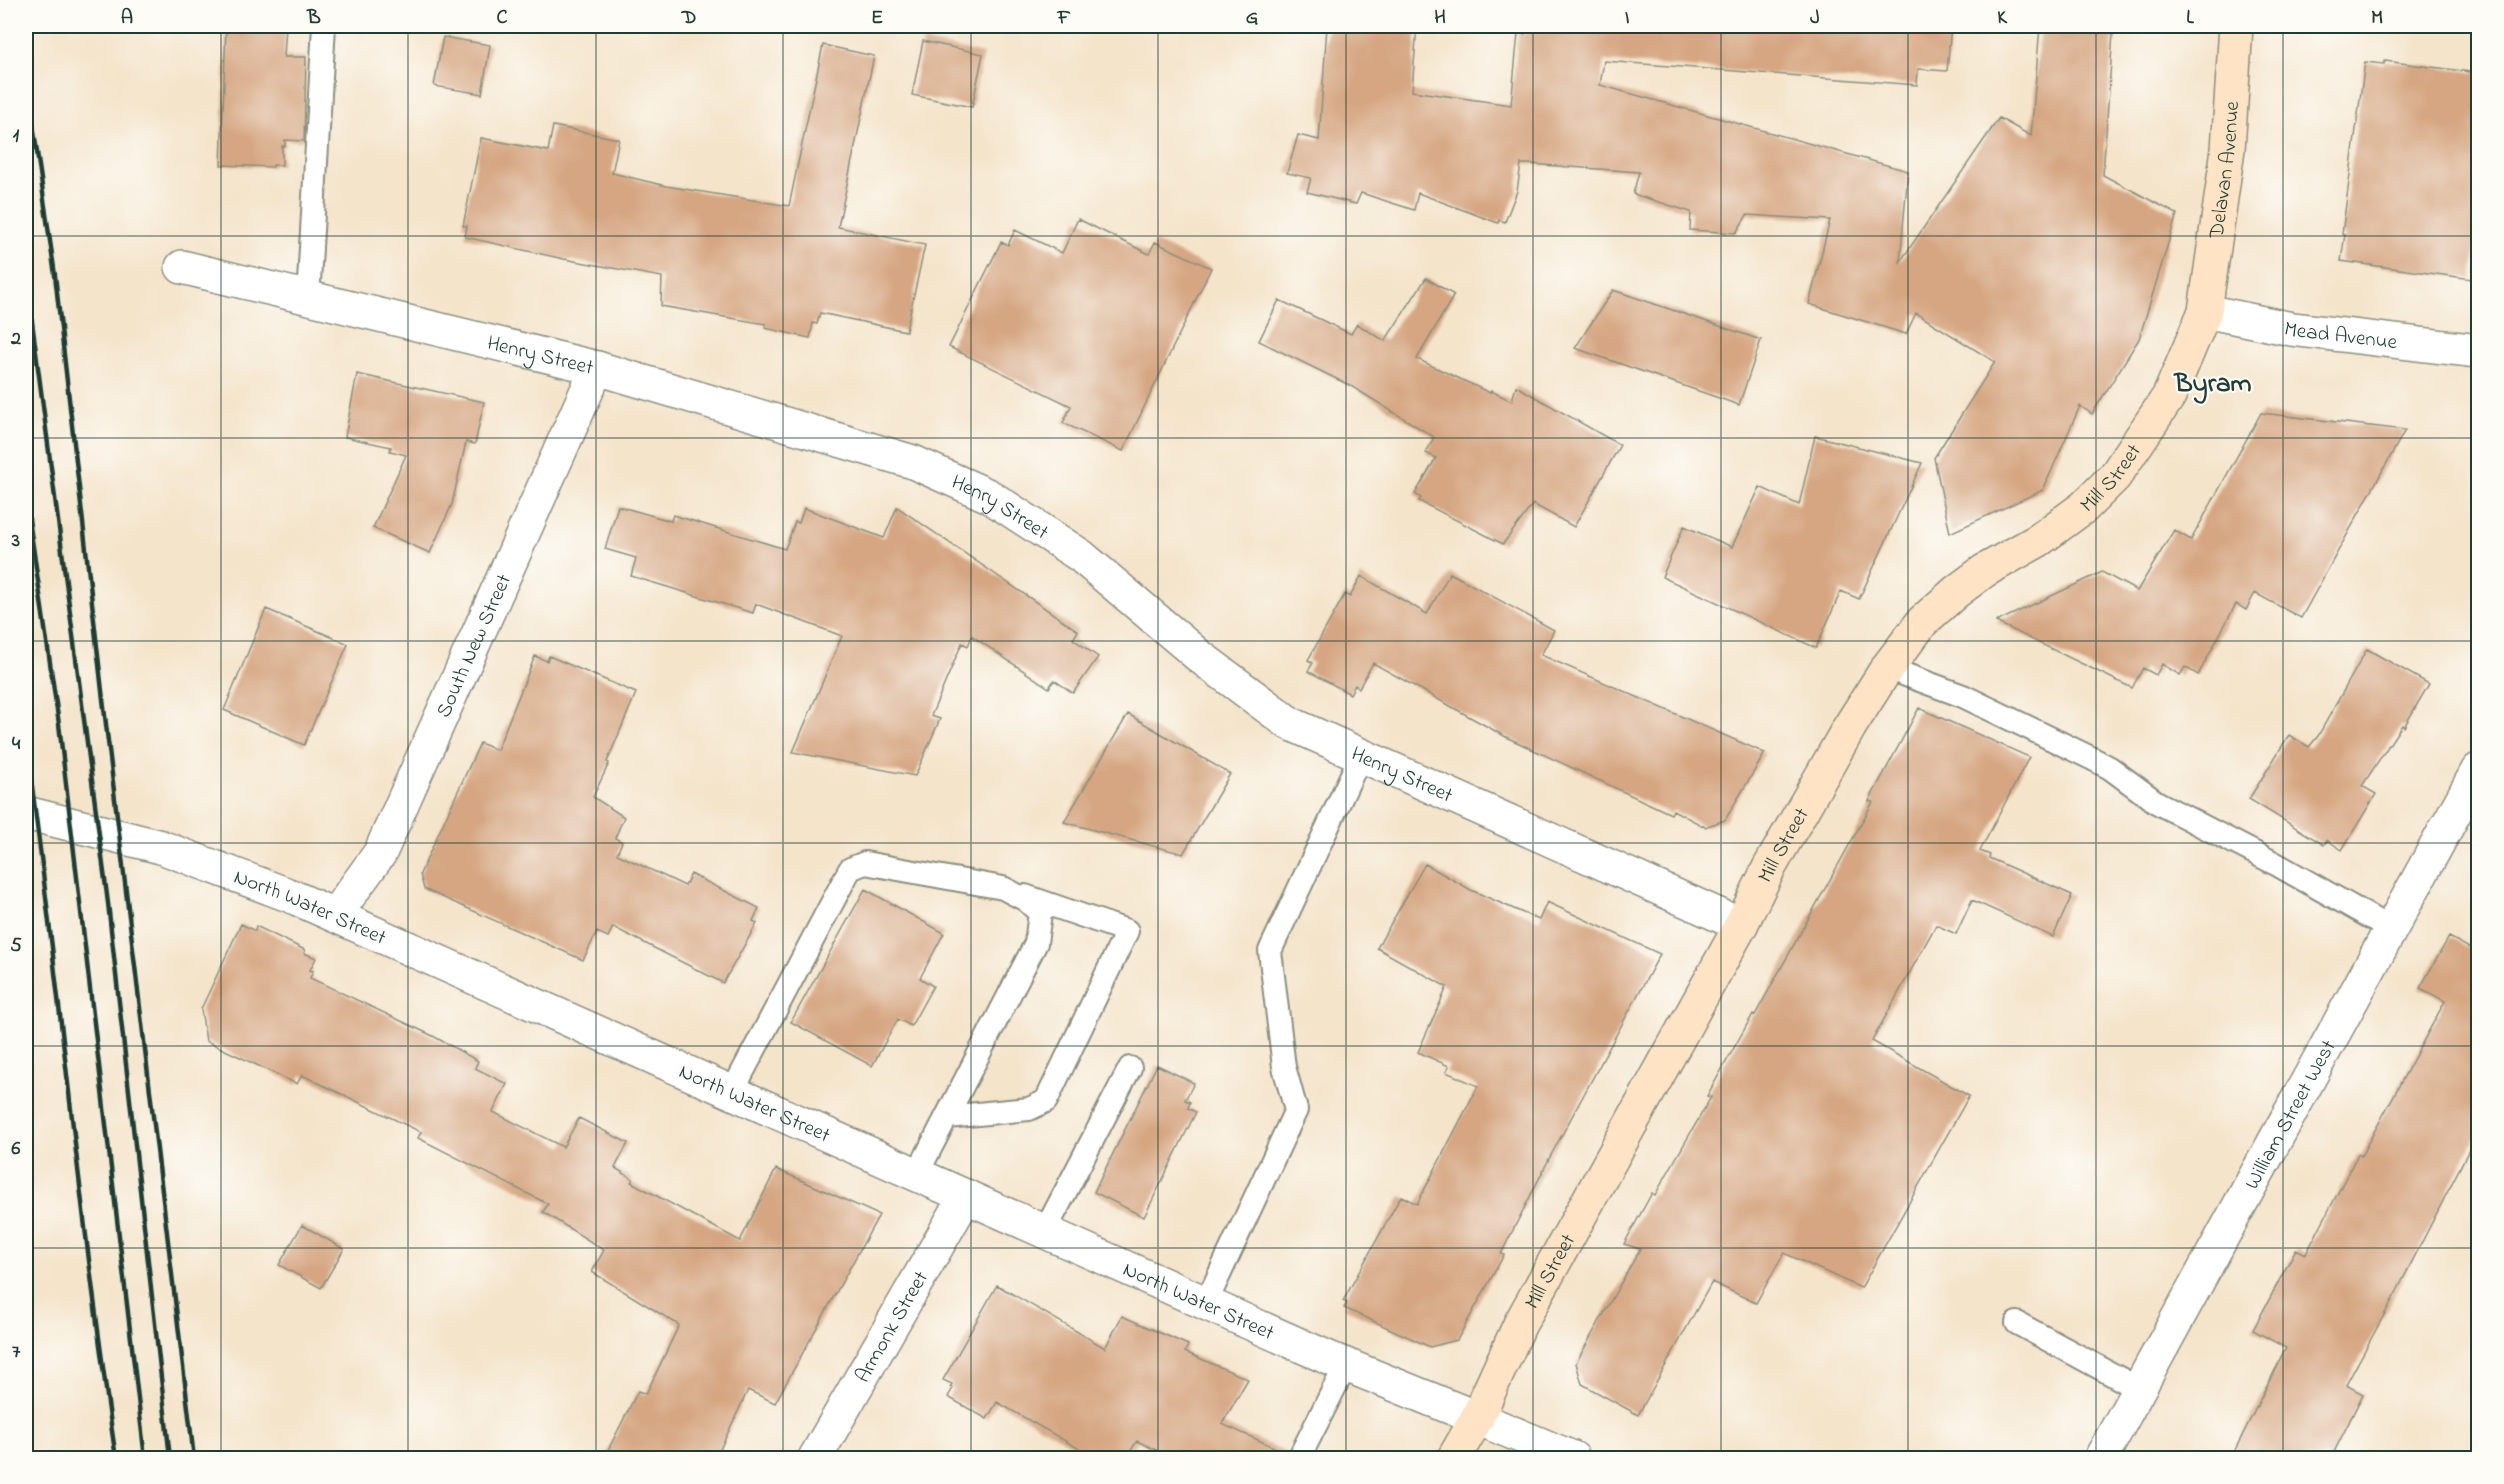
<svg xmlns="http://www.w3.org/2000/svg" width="2504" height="1484" font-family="'Indie Flower',sans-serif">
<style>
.building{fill:#d5a681}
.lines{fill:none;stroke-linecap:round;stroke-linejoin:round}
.service-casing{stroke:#8a907f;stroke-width:26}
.minor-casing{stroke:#8a907f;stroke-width:36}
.tertiary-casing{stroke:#8a907f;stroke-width:36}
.secondary-casing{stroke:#8a907f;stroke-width:36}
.service{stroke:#fff;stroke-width:22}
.minor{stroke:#fff;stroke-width:33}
.tertiary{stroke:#fff;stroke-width:33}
.secondary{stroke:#fee4c5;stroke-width:33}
.rail{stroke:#1f3d34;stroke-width:4.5}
.grid{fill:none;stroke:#1f3d34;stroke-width:1.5;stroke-opacity:0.55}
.labels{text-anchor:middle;stroke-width:4.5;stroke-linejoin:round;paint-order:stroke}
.street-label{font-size:21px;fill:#1f3d34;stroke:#fdfcf7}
.district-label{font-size:27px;font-weight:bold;fill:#1f3d34;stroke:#fdfcf7}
.neatline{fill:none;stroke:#1f3d34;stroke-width:2}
.grid-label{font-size:20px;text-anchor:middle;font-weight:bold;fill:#1f3d34}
</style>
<rect width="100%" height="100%" fill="#fdfcf7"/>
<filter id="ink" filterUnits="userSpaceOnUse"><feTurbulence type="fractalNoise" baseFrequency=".0167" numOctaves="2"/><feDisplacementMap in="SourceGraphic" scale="12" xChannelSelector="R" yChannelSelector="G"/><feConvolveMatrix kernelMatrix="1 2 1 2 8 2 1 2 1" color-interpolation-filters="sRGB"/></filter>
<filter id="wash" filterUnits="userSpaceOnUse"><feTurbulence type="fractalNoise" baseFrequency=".008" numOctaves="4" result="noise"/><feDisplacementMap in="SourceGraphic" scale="24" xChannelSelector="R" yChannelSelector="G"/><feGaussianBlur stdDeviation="1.35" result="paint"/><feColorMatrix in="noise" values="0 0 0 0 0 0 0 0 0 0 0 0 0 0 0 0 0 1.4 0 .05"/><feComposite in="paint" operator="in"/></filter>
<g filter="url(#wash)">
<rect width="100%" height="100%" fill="#f4e4ca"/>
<g id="blocks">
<path class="building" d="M226 26H286L284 57H306L304 141 285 140V146H282V165H273V167L221 165Z
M1327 26H1417L1412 91 1511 105 1518 33 1525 34V26H1951L1947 71 1918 69 1917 85 1604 61 1600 85 1908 171 1900 262 1999 118 2031 136 2040 26 2113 33 2103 175 2177 214 2139 339 2092 414 2080 406 2043 490 1950 533 1934 458 1995 362 1916 313 1906 334 1809 304 1830 220 1747 215 1736 233 1690 230 1691 212 1633 194 1639 172 1529 164H1521L1517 191 1505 222 1499 220 1498 223 1418 193 1414 210 1361 193 1356 204 1307 192 1311 178 1287 173 1298 135 1319 140Z
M443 37 490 45 482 94 434 86Z
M923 41 983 54 972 107 912 95Z
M823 45 874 56 838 227 925 245 906 331 820 313 817 324 813 323 810 338 765 328 766 324 661 306 662 277 564 259 465 237 467 226H463L481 138 548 151 553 126 619 139 612 173 666 186 789 206Z
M2385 61 2478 73V225L2472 279 2341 261 2345 234H2342L2365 62 2384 64Z
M1078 219 1149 254 1155 242 1211 268 1123 451 1063 423 1071 406 949 347 1001 242 1008 245 1015 230 1062 253Z
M1426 278 1454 295 1417 359 1490 393 1491 391 1512 401 1516 386 1620 445 1574 527 1533 504 1503 544 1419 501 1421 498 1415 494 1436 458 1426 453 1434 437 1351 386 1259 341 1279 300 1351 334 1357 324 1385 341Z
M1613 290 1761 340 1739 405 1575 348Z
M357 374 484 402 475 444 466 442 452 504 430 553 373 528 406 455 390 451 391 447 345 437Z
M2261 413 2405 430 2301 618 2255 593 2246 610 2236 604 2198 675 2185 667 2180 675 2162 664 2156 675 2143 668 2132 688 1996 622 2102 572 2137 591 2174 530 2191 540Z
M1815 436 1922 463 1859 599 1841 591 1816 648 1662 577 1684 526 1732 547 1760 487 1799 505Z
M618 506 671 521 673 515 785 549 795 522 799 523 804 508 884 538 897 507 1078 631 1073 639 1098 657 1073 693 1054 680 1049 688 972 636 968 646 962 643 931 716 940 719 915 776 793 752 842 636 756 604 753 613 631 576 636 558 605 549Z
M1450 573 1554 630 1541 655 1765 753 1725 820 1705 827 1673 810 1671 814 1506 737 1373 663 1359 688 1355 685 1350 694 1308 671 1313 663 1308 660 1345 594 1350 597 1361 576 1427 614Z
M266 609 348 644 304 745 224 710Z
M2367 649 2429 684 2404 727 2402 725 2362 786 2376 794 2342 850 2327 840 2324 845 2249 799 2289 735 2309 747 2318 736Z
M535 656 547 661 549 656 636 693 607 762 609 763 593 797 624 817 615 838 622 842 617 854 685 886 691 874 759 908 753 921 757 923 723 983 613 927 608 937 597 932 583 960 424 889 420 874 480 743 497 750Z
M1919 708 2029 757 1980 851 1990 855 1989 858 2072 895 2053 937 1972 900 1956 934 1936 925 1872 1041 1969 1096 1861 1288 1784 1253 1756 1303 1712 1282 1638 1415 1582 1384 1576 1363 1640 1249 1624 1244 1652 1193 1655 1195 1711 1097 1707 1096 1753 1014 1755 1015 1873 802 1869 801Z
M1128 714 1230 774 1183 854 1064 822Z
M1425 864 1471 890 1539 920 1547 902 1660 954 1550 1157 1501 1254 1504 1255 1457 1340 1430 1347 1344 1308 1347 1303 1343 1301 1401 1196 1417 1204 1478 1086 1446 1072 1449 1066 1418 1052 1447 987 1377 948Z
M865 889 944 933 920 978 933 986 911 1026 898 1019 872 1066 791 1022Z
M241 924 255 931 256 926 305 950 304 953 316 958 310 970 313 971 310 978 433 1036 478 1061 475 1068 507 1084 493 1112 563 1147 579 1118 628 1143 615 1168 633 1179 631 1182 740 1241 776 1169 879 1215 775 1403 748 1390 716 1458H604L638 1391 646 1394 679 1325 592 1272 604 1250 543 1212 548 1204 418 1138 421 1132 302 1075 297 1084 206 1041 201 1009Z
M2449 937 2473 950 2478 940V1132L2397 1291 2346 1385 2363 1394 2331 1458H2231L2286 1348 2253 1330 2296 1249 2306 1254 2358 1154 2361 1156 2445 1001 2420 988Z
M1157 1065 1194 1083 1185 1100 1190 1102 1188 1108 1196 1112 1144 1217 1094 1192Z
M302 1225 344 1249 321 1288 279 1265Z
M997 1285 1105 1348 1122 1316 1188 1345 1185 1352 1248 1379 1222 1424 1287 1453 1286 1458H1173L1137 1441 1126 1458H1095L997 1402 987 1419 948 1397 953 1388 950 1387 952 1384 943 1380Z"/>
</g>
</g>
<g filter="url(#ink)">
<use href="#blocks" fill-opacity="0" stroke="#8a907f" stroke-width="1.5"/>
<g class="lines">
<defs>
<path id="service" d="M308 299 324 26
M1887 668 1963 696 2091 758 2110 768 2156 802 2276 864 2391 929
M732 1092 850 869 865 863 1003 888 1026 900 1040 913 1036 943 917 1174
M947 1117 1029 1109 1046 1101 1127 931 1025 896
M1045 1231 1130 1068
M1206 1303 1296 1110 1284 1067 1270 951 1361 755
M2017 1323 2139 1389
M1299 1458 1346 1365"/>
<g id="minor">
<path id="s1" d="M182 267 597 368 913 462 989 496 1081 556 1199 656 1289 723 1741 925"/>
<path id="s2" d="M2205 311 2292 329 2478 351"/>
<path id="s3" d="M335 915 380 853 597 368"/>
<path d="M1477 1418 1573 1458"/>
<path id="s4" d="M815 1458 966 1196"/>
<path id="s5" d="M2101 1458 2478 770"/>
</g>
<g id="tertiary">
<path id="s6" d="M26 813 161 847 291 896 1331 1359 1477 1418"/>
</g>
<g id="secondary">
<path id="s7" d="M1454 1458 1477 1418 1520 1324 1741 925 1769 868 1850 726 1887 668 1923 621 1957 591 1984 571 2039 540 2084 507 2115 476 2169 396 2205 311 2228 149 2236 26"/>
</g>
</defs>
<use href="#service" class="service-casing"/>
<use href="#minor" class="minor-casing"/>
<use href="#tertiary" class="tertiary-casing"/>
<use href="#secondary" class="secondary-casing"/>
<use href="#service" class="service"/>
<use href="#minor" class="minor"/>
<use href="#tertiary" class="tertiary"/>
<use href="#secondary" class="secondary"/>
<path class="rail" d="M26 77 55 275 102 691 194 1458
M26 276 108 903 170 1458
M26 499 59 724 145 1458
M26 742C59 980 80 1220 116 1458"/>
</g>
</g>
<path class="grid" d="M221 26V1458M408 26V1458M596 26V1458M783 26V1458M971 26V1458M1158 26V1458M1346 26V1458M1533 26V1458M1721 26V1458M1908 26V1458M2096 26V1458M2283 26V1458M26 236H2478M26 438H2478M26 641H2478M26 843H2478M26 1046H2478M26 1248H2478"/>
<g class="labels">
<g class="street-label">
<text dy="7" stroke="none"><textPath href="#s7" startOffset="1534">Delavan Avenue</textPath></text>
<text dy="7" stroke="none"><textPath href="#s2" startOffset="138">Mead Avenue</textPath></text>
<text dy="7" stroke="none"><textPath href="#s1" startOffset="369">Henry Street</textPath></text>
<text dy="7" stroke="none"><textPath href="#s7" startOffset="1198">Mill Street</textPath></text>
<text dy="7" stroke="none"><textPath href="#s1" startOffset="855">Henry Street</textPath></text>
<text dy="7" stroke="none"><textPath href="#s3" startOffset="304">South New Street</textPath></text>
<text dy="7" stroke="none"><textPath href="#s1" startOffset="1341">Henry Street</textPath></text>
<text dy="7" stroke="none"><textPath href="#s7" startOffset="696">Mill Street</textPath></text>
<text dy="7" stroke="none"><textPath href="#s6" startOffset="300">North Water Street</textPath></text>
<text dy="7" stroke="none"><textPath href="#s6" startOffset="786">North Water Street</textPath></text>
<text dy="7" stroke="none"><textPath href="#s5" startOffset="392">William Street West</textPath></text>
<text dy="7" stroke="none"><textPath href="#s7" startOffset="210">Mill Street</textPath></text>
<text dy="7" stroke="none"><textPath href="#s6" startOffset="1272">North Water Street</textPath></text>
<text dy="7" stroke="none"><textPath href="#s4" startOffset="152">Armonk Street</textPath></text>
</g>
<g class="district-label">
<text x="2213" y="391">Byram</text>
</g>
</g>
<rect width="2504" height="1484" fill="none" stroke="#fdfcf7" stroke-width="66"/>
<rect x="33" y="33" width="2438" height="1418" class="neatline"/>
<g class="grid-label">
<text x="127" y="23">A</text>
<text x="314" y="23">B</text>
<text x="502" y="23">C</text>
<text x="689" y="23">D</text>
<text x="877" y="23">E</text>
<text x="1064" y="23">F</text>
<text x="1252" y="23">G</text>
<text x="1440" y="23">H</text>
<text x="1627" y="23">I</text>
<text x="1815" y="23">J</text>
<text x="2002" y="23">K</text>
<text x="2190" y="23">L</text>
<text x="2377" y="23">M</text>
<text x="16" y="141">1</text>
<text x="16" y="344">2</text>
<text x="16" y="546">3</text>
<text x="16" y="749">4</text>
<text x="16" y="951">5</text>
<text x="16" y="1154">6</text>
<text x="16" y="1357">7</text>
</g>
</svg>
